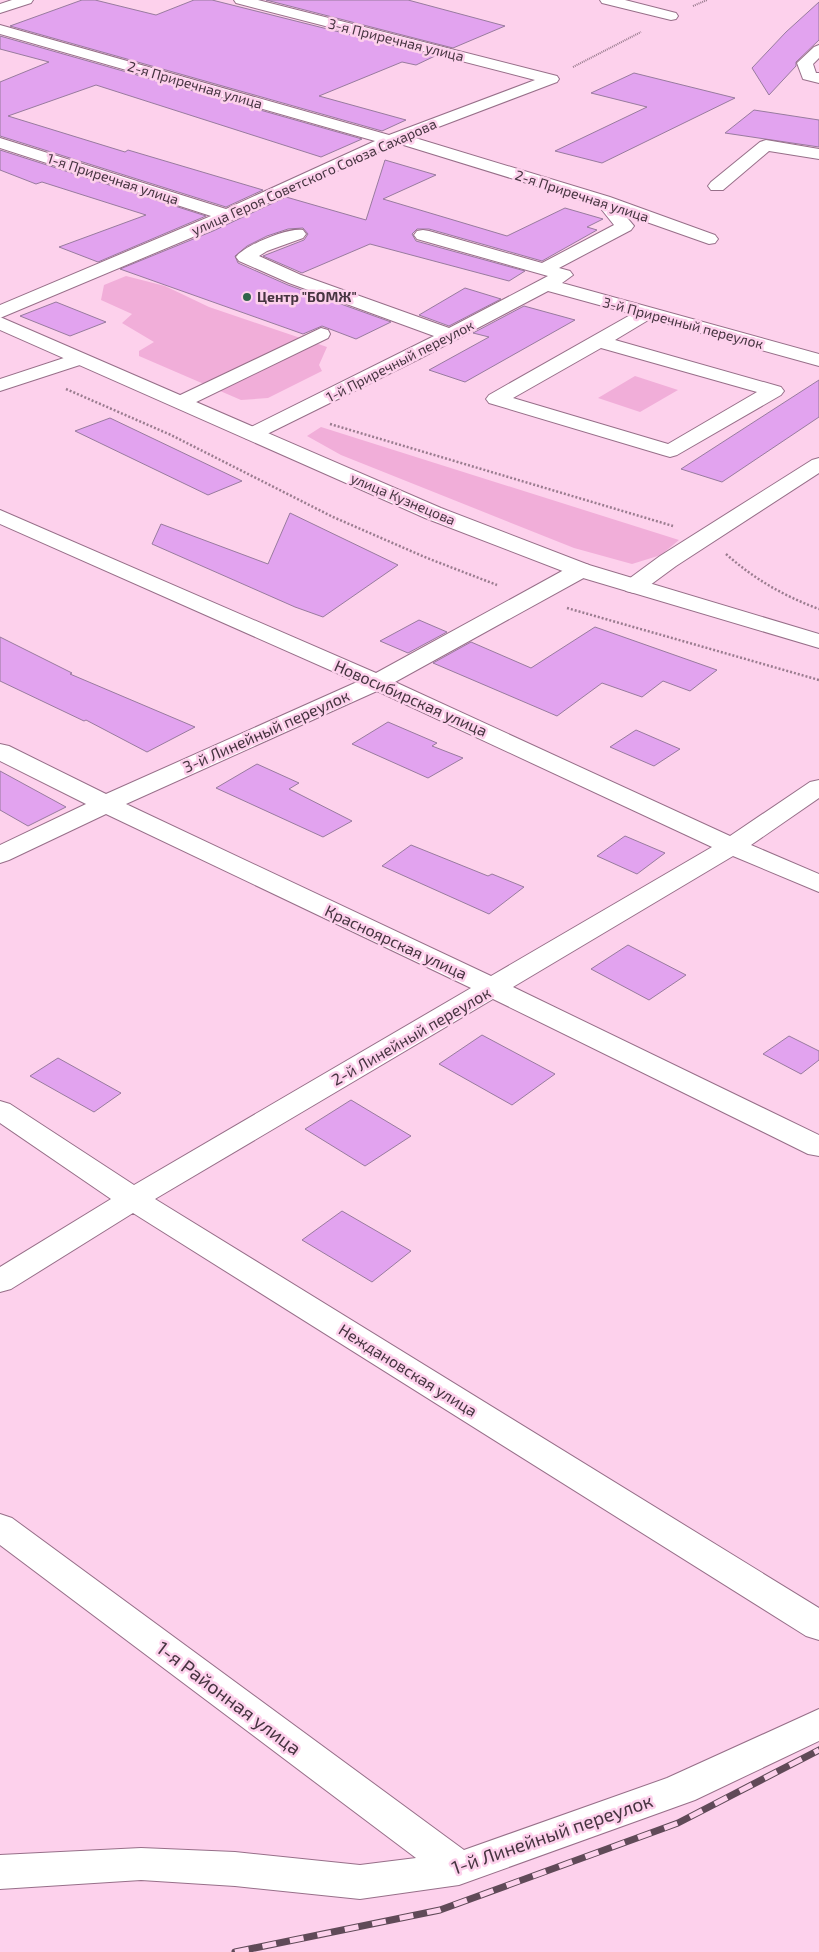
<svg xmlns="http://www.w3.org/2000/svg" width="819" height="1952" font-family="'Exo 2',sans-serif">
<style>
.green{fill:#f1aed9}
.building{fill:#e2a3ef;stroke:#987b9e}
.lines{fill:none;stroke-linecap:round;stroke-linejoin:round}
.minor-casing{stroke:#976f89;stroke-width:2}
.major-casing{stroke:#976f89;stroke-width:2}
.path-far1{stroke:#9a7c8f;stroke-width:2;stroke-dasharray:1 1;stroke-linecap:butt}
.path{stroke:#9a7c8f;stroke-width:2.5;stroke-dasharray:2 2;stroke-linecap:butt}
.minor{fill:#fff;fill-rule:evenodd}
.major{fill:#fff;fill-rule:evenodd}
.rail-casing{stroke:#604a58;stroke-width:7}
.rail{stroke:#fdd1ec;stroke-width:5;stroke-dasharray:14;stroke-linecap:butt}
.poi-dot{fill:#2f644a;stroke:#fdd1ec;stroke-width:2}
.labels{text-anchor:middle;stroke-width:5;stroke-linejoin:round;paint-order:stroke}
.far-street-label{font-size:14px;fill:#463440;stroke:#fdd1ec}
.far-poi-label{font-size:14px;font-weight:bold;fill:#463440;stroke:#fdd1ec;text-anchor:start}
.street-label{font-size:16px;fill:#463440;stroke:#fdd1ec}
.near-street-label{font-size:19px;fill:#463440;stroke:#fdd1ec}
</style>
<rect width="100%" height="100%" fill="#fdd1ec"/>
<path class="green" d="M126 276 165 286 209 307 327 347 319 365 322 371 268 398 241 400 139 356V351L154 342 122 323 132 314 101 300 104 285Z
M635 376 678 390 640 412 598 398Z
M321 427 679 540 661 555 632 564 574 548 341 455 307 436Z"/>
<path class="building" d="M82 0H95L156 15 194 0H212L435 56 416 65 402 62 319 96 406 120 382 131 10 26Z
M266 0H408L505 26 453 48Z
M819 2V40L796 62V66L769 95 752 68 786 32Z
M0 36 362 139 321 157 96 85 8 116 125 152 128 150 263 190 226 207 0 136V82L49 62 0 49Z
M634 73 735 98 602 163 555 151 647 107 591 93Z
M754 110 819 120V147L725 133Z
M0 150 206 216 98 262 59 247 146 215 42 182 36 184 0 170Z
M385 160 436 175 383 199 507 236 565 208 603 219 587 227 597 230 542 261 429 229H417L412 234 416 241 525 271 509 281 370 244 302 273 263 256 304 240 308 234 303 228 288 229 267 236 247 246 235 256 238 263 288 285 391 322 356 339 322 326 303 334 120 269 213 231 286 197 366 220Z
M465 288 501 299 449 326 419 315Z
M56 302 106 322 70 336 20 316Z
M524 306 575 320 465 382 429 370 489 337 473 333Z
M819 380V417L722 482 681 469Z
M110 418 242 481 208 495 75 431Z
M290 513 398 565 323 617 295 607 152 544 161 524 268 564Z
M419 620 447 632 408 653 380 641Z
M595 627 717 670 690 691 663 681 642 697 602 683 557 716 433 663 471 642 531 668Z
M0 637 72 673 70 674 195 727 147 752 86 720 84 721 0 681Z
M388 722 437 743 432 746 463 758 428 778 352 744Z
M636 730 680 749 654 766 610 747Z
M257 764 299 783 289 789 352 821 323 837 216 788Z
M0 771 66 807 28 826 0 810Z
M625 836 665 853 637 874 597 856Z
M411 845 488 876 492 874 524 887 489 914 382 866Z
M628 945 686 975 649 1000 591 969Z
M482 1035 555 1074 512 1105 439 1064Z
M789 1036 819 1051V1060L801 1074 763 1054Z
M58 1058 121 1093 94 1112 30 1076Z
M351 1100 411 1136 365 1166 305 1129Z
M342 1211 411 1251 372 1282 302 1240Z"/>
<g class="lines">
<defs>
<path id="minor" d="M12 0H33L31 3 0 13V4Z
M234 0H258L557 76 559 79 557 82 412 137 610 197 715 235 718 239 715 243 709 244 624 214 634 226 631 230 559 268 570 271 573 275 562 283 819 354V366L650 319 615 340 781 387 784 391 781 395 677 455 670 457 663 455 489 403 486 399 489 395 632 314 548 291 419 359 259 438 252 440 245 438 242 434 245 430 434 336 289 283 239 261 236 257C245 245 289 227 303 230L306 234 303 238 267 251 259 256 301 275 449 328 548 276 417 239 414 235 417 231 423 230 429 231 542 263 614 225 598 205 397 143 212 229 0 318V305L211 216 0 148V138L226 209 375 141 0 34V25L389 135 535 80 236 3ZM601 348 757 392 668 444 513 398Z
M600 0H625L676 13 678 16 676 19 671 20 602 3Z
M819 45V58L813 64 816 73H819V83L803 79 797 63 814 47Z
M766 140 819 149V159L769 151 723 190H711L708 186 711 182 760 142Z
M321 328 328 330 330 334 328 338 188 406 181 408 174 406 171 402 174 398Z
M79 353 86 355 89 359 86 363 0 391V379Z
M819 458V473L676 566 642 591 634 593 626 591 623 586 626 581 660 556 812 460Z
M0 510 376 673 573 565 581 563 589 565 592 570 589 575 395 682 730 836 810 782 819 780V798L751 845 819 874V892L733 856 513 987 819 1135V1156L808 1154 493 999 155 1199 819 1608V1640L806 1636 133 1213 11 1289 0 1292V1267L111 1199 0 1123V1101L10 1104 134 1185 471 988 106 814 9 860 0 863V845L86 804 0 761V744L9 746 106 794 357 682 0 524ZM377 691 712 847 491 976 126 804Z
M0 1514 12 1518 464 1850 667 1778 819 1709V1741L695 1800 459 1885 360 1899 235 1886 141 1880 0 1889V1855L141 1848 235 1852 360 1865 416 1858 0 1545Z"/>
<path id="major" d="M0 317 441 508 589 565 819 634V648L573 575 425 518 0 330Z"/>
</defs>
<use href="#minor" class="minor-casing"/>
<use href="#major" class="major-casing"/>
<path class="path-far1" d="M693 6 707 0
M573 67 641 32"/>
<path class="path" d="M66 389 171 435 333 517 427 558 497 585
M330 424 673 526
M726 554C754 579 784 596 819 609
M567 608 819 680"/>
<use href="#minor" class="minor"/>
<use href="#major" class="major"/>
<defs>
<path id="rail" d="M235 1952 440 1910 678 1823 819 1750"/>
</defs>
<use href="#rail" class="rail-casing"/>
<use href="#rail" class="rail"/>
</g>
<circle class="poi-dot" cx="247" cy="297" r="5"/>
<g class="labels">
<g class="far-street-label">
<text transform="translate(396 40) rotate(14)" y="5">3-я Приречная улица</text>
<text transform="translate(195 85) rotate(16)" y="5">2-я Приречная улица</text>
<text transform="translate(314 177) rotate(-24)" y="5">улица Героя Советского Союза Сахарова</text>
<text transform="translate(113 179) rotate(18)" y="5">1-я Приречная улица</text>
<text transform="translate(582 196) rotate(18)" y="5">2-я Приречная улица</text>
<text transform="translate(683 323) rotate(15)" y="5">3-й Приречный переулок</text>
<text transform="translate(400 361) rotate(-27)" y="5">1-й Приречный переулок</text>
<text transform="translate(403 499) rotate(23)" y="5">улица Кузнецова</text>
</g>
<g class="far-poi-label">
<text x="257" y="302">Центр "БОМЖ"</text>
</g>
<g class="street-label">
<text transform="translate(411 698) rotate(24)" y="6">Новосибирская улица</text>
<text transform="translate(266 731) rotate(-24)" y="6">3-й Линейный переулок</text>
<text transform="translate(396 942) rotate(25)" y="6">Красноярская улица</text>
<text transform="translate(411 1036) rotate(-30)" y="6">2-й Линейный переулок</text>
<text transform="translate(408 1370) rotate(32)" y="6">Неждановская улица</text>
</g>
<g class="near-street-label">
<text transform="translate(229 1698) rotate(37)" y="7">1-я Районная улица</text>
<text transform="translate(552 1834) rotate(-19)" y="7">1-й Линейный переулок</text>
</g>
</g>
</svg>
